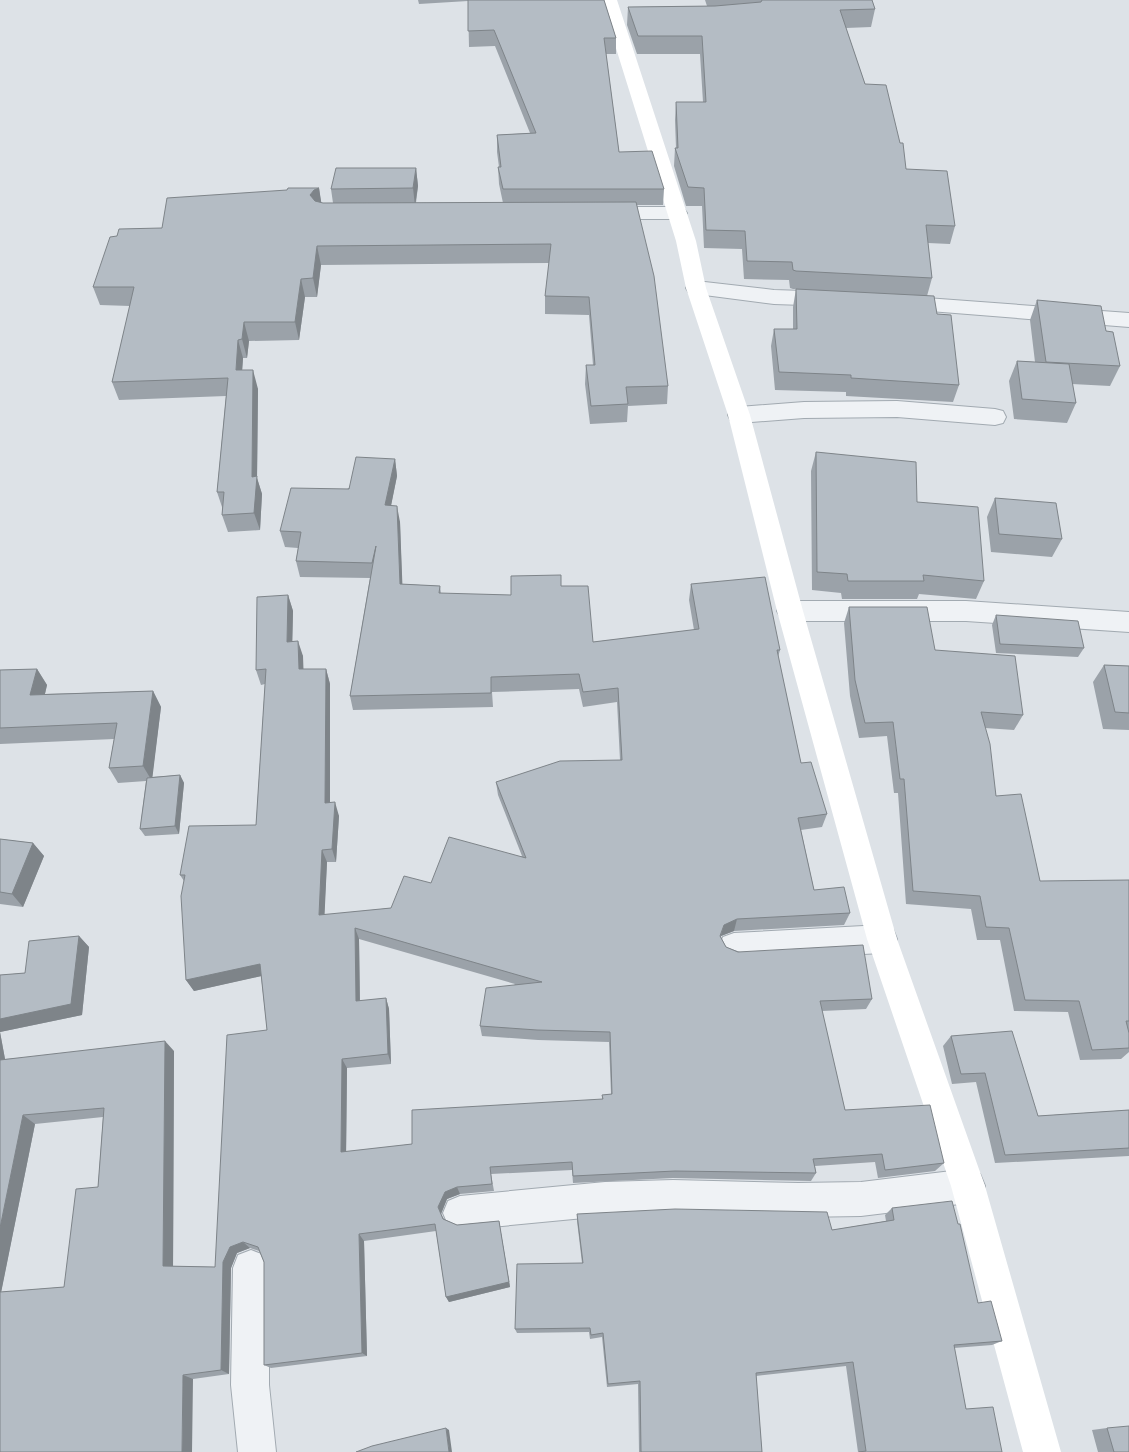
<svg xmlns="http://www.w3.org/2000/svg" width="1129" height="1452" font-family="'PT Sans Narrow',sans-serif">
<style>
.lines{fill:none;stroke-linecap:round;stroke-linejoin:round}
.street-casing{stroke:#a2aab1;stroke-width:2}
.street{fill:#eff2f5;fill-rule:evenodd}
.secondary{fill:#fff;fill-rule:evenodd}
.wall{fill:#9ba2a9;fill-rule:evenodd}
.shaded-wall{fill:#7e8489}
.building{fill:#b4bcc4;stroke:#7e8489;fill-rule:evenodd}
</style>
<rect width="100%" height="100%" fill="#dde2e7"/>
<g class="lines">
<defs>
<path id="street" d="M601 207H677L684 209 687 213 684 217 677 219H601L594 217 591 213 594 209Z
M696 281 774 290 833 292 840 294 844 299 840 304 833 306 774 304 689 293 686 288 689 283Z
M899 296 1129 313V327L892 308 888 303 892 298Z
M897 401 995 409 1003 411 1006 417 1003 423 995 425 897 417 804 418 739 423 731 421 728 415 731 409 739 407 804 402Z
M790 601H966L1129 612V632L966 621H790L781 618 777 611 781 604Z
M882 925 893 929 897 939 893 949 882 953 734 961 723 957 719 947 723 937 734 933Z
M968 1169 980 1174 985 1186 980 1198 968 1203 861 1216 798 1217 673 1214 605 1216 460 1230 448 1225 443 1213 448 1201 460 1196 605 1182 673 1180 798 1183 861 1182Z
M251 1250 264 1255 269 1268V1385L276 1452H238L231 1385 233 1268 238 1255Z"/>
</defs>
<use href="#street" class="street-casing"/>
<use href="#street" class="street"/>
<path class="secondary" d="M601 0H617L696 241 706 288 750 415 803 611 897 939 985 1186 1061 1452H1023L951 1186 867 939 777 611 728 415 686 288 676 241Z"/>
</g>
<path class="wall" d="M418 0H604L616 38V54H606L619 152 664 189 663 205H637L668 386 667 404 628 406 627 422 590 424 585 384 586 365H593L589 315 545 314V296L549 263 321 265 317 297H305L299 340 249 341 247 358H243L242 370 258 389 257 478 262 494 260 530 228 532 222 515V507L217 492 226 396 119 400 112 382 130 306 100 305 93 287 117 236 162 228 319 188 321 203H333L331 189 416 168 418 186 416 203H503L499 184 498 167H499L497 152V135L530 133 495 46 469 47 468 1 419 4Z
M705 0H872L875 9 871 27 846 28 865 84 906 169 955 226 950 244 928 243 932 278 927 296 937 314 959 385 953 402 846 396V392L775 390 771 346 774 329H793V307L796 289H793L790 288 789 280 744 279 742 249 704 248 702 206H686L674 166 675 148H676L675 120 676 102H703L700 54H637L627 25 628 7 707 6Z
M1037 300 1106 331 1120 366 1110 386 1072 384 1076 403 1067 423 1014 419 1009 381 1017 361 1035 362 1030 320Z
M816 452 917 502 984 581 976 599 919 594 917 599H842L841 593 812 590 811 471Z
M395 459 397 476 391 505 400 522 402 584 440 586 441 594 511 595 561 586 593 642 694 630 689 600 691 584 780 650 778 657 801 763 827 814 822 827 801 830 814 890 850 913 844 925 734 931 721 936V937L726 947 872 999 866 1009 822 1011 845 1110 944 1163 935 1171 878 1178 875 1162 815 1166 816 1173 811 1181 673 1178 573 1183 572 1170 491 1174 494 1191 460 1194 447 1199 441 1214 444 1219 457 1225 499 1221 510 1287 449 1302 446 1297 436 1231 364 1241 367 1356 271 1368 264 1365V1262L259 1251 250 1248 237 1253 231 1268 229 1374 193 1379 0 1452V975L25 973 79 936 89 947 82 1015 0 1032 5 1059 174 1051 173 1266 215 1267 267 1030 261 976 194 991 186 980 184 881 180 875 256 825 265 684 261 685 256 670 288 595 293 611 292 642 303 656V669H326L330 684V802L339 816 336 862H327L324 915 391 908 431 883 522 856 498 795 496 782 620 760 617 702 583 707 579 689 492 692 493 707 353 710 350 696 370 578 300 577 296 561 298 548 285 547 280 531ZM359 939 515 984 480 1026 482 1036 538 1040 609 1042 611 1094 602 1095V1099L412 1144 346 1152 347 1068 391 1064 389 1009 386 998 360 1001ZM103 1117 98 1187 64 1287 1 1292 35 1124Z
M995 498 1062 539 1052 557 991 552 987 517Z
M849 607 935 650 1023 715 1014 730 985 728 996 796 1040 881 1129 880V1052L1121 1059 1080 1060 1068 1012 1014 1011 1000 940H977L971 909 906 904 898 793H894L887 736 859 738 850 696 844 623Z
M996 615 1084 648 1078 657 996 653 992 625Z
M1104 665 1129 666V730L1103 729 1093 682Z
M37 669 47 685 45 694 153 691 161 707 152 777 180 775 184 783 179 834 145 836 140 829 146 781 118 783 109 768 114 739 0 744V670Z
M0 839 33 843 44 856 23 907 0 904Z
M951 1036 1038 1116 1129 1110V1156L995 1163 976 1082 952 1084 943 1046Z
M892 1208 978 1303 1002 1341 992 1345 954 1348 966 1409 1002 1452H858L846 1366 756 1376 762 1452H639L638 1384 607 1387 602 1337 590 1339 589 1332 517 1333 515 1329 582 1263 577 1221V1214L832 1230 886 1221 885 1215Z
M1107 1428 1129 1452H1098L1092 1430Z"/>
<path class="shaded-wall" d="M416 168 418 186 415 206 413 188Z
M319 188 322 207 318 209 310 195 314 190Z
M317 246 321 265 317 297 313 278Z
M301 279 305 297 299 340 295 322Z
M244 322 249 341 247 358 242 339Z
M238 340 243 358 241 388 236 370Z
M253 370 258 389 257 478 262 494 260 530 254 513 252 477Z
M395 459 397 476 388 521 385 505Z
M397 506 400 522 403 600 400 584Z
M288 595 293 611 292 657 287 642Z
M298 641 303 656 304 684 299 669Z
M37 669 47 685 41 710 30 695Z
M326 669 330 684V816L325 803Z
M153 691 161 707 152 781 143 766Z
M180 775 184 783 179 834 175 826Z
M335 802 339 816 336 862 332 849Z
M33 843 44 856 23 907 12 894Z
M322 850 327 862 324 927 319 915Z
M737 919 734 931 721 936 717 948 724 925Z
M355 928 359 939 360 1012 356 1001Z
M79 936 89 947 82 1015 0 1032 7 1070 0 1065V1019Z
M260 964 266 975 194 991 186 980Z
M386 998 389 1009 391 1064 388 1054Z
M165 1041 174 1051 173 1271 163 1266Z
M342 1059 347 1068 346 1160 341 1152Z
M23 1115 35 1124 0 1298V1228Z
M457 1187 460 1194 447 1199 441 1214 438 1207 445 1192Z
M499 1221 510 1287 449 1302 446 1297Z
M359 1234 364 1241 367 1356 362 1353Z
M243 1242 250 1248 237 1253 231 1268 229 1374 221 1370 223 1262 230 1247Z
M183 1375 193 1379 192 1452H182Z
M446 1428 449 1430 452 1452H449Z"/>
<path class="building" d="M468 0H604L616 38H604L619 152 652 151 664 189H503L498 167H501L497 135 536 133 494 30 468 31Z
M762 0H872L875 9 840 10 865 84 886 85 900 143H903L906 169 947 171 955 226 926 225 932 278 796 271 793 270 792 262 747 261 745 231 706 230 704 188 688 187 675 148H678L676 102H706L702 36H638L628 7 715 6 761 2Z
M336 168H416L413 188 331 189Z
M288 188H319L314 190 310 195 315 201 323 203 636 202 654 276 668 386 626 387 628 404 591 406 586 365H595L589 297 545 296 551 244 317 246 313 278 301 279 295 322H244L242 339 238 340 236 370H253L252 477 257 476 254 513 222 515 224 492H217L228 378 112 382 134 287H93L110 237 117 236 119 229 162 228 167 198 287 190Z
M796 289 934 296 937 314 951 315 959 385 851 378V375L779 372 774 329H797Z
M1037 300 1101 306 1106 331 1113 332 1120 366 1046 362Z
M1017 361 1069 364 1076 403 1022 399Z
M816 452 916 462 917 502 978 507 984 581 923 575 924 581H848L847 574 817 572Z
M356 457 395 459 385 505 397 506 400 584 440 586 439 593 511 595V576L561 575V586H588L593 642 699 629 691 584 765 577 780 650H777L801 763 811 762 827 814 798 818 814 890 844 887 850 913 737 919 724 925 720 936 726 947 738 952 863 945 872 999 820 1001 845 1110 930 1105 944 1163 885 1170 882 1154 813 1159 816 1173 675 1171 573 1176 572 1162 490 1167 492 1184 457 1187 445 1192 438 1207 443 1219 457 1225 499 1221 509 1282 446 1297 435 1224 359 1234 362 1353 264 1365V1262L258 1247 243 1242 230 1247 223 1262 221 1370 183 1375 182 1452H0V1292L64 1287 76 1189 98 1187 104 1108 23 1115 0 1228V1060L165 1041 163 1266 215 1267 227 1035 267 1030 260 964 186 980 181 896 185 875H180L189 826 256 825 266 669 256 670 257 597 288 595 287 642 298 641 299 669H326L325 803 335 802 332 849 322 850 319 915 391 908 404 876 431 883 449 837 526 858 496 782 560 761 622 760 618 688 583 692 579 674 491 677V693L350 696 376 546 372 563 296 561 301 532 280 531 291 488 349 489ZM355 928 542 982 486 988 480 1026 537 1030 610 1032 612 1094 602 1095 603 1099 412 1110V1144L341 1152 342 1059 388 1054 386 998 356 1001Z
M995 498 1056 503 1062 539 999 534Z
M849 607H927L935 650 1015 656 1023 715 981 712 990 744 996 796 1021 794 1040 881 1129 880V1021H1126L1129 1033V1048L1092 1050 1079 1001 1025 1000 1009 928 986 927 980 896 913 891 904 779H900L893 722 865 723 855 680Z
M996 615 1078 621 1084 648 1000 644Z
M1104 665 1129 666V713L1115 712Z
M37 669 30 695 153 691 143 766 109 768 117 723 0 728V670Z
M180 775 175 826 140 829 147 778Z
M0 839 33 843 12 894 0 892Z
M79 936 71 1004 0 1019V975L25 973 29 941Z
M1012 1031 1038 1116 1129 1110V1148L1005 1155 985 1073 961 1074 951 1036Z
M952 1201 958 1224H960L978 1303 991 1301 1002 1341 954 1345 966 1409 993 1407 1002 1452H859L866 1451 853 1362 756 1373 762 1452H641L640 1381 608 1384 603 1333 591 1335 590 1328 515 1329 517 1264 583 1263 577 1214 675 1209 827 1212 832 1230 894 1220 892 1208Z
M1129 1426V1452H1114L1107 1428Z
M446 1428 449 1452H356L372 1446Z"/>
</svg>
